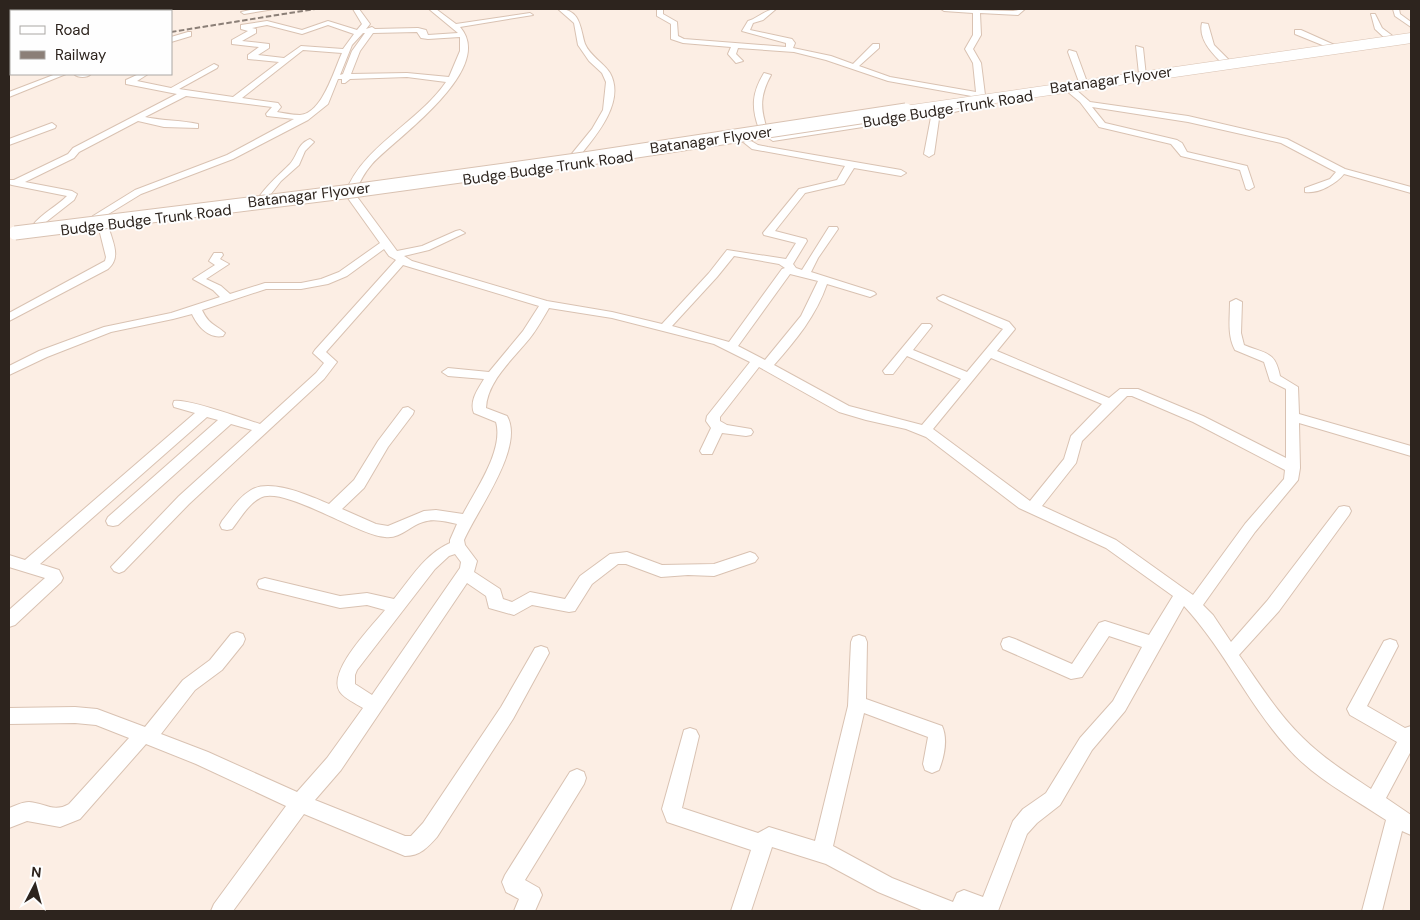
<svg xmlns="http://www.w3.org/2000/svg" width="1420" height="920" font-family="'DM Sans',sans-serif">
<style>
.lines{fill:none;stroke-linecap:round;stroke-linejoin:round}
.street-casing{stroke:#d9c2b2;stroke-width:2}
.secondary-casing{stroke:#d9c2b2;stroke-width:2}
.street{fill:#fff;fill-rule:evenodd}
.secondary{fill:#fff;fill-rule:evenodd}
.rail{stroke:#8b7f77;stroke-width:2;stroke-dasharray:5.5 2.5;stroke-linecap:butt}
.secondary-bridge-far1-casing{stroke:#d9c2b2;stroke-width:11;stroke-linecap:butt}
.secondary-bridge-casing{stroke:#d9c2b2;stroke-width:15;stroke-linecap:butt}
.secondary-bridge-far1{stroke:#fff;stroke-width:10}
.secondary-bridge{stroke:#fff;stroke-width:13}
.labels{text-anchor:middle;stroke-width:4;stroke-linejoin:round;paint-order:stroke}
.far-street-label{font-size:15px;fill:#2d241e;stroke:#fefefe}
</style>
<rect width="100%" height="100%" fill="#fceee4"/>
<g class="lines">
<defs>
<path id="street" d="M83 9H91L88 11H80Z
M112 9H152L159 11H119Z
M255 9H274L244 14 241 12Z
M353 9H359L370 24 366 29 372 27 375 29 418 28 426 30 428 35 458 33 429 9H436L456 24 530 13 533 15 460 27C497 69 396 138 372 164 364 173 359 183 355 194L397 251 422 246 456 231 460 230 465 233 429 250 404 256 412 261 547 301 612 312 662 324 709 273 727 250 786 259 796 243 764 235 763 233 799 189 837 180 845 166 752 149 742 141 746 138 758 145 768 147 901 170 906 173 901 176 854 168 844 184 805 193 775 231 806 239 807 241 793 264 796 268 802 270 829 227H837L838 229 818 258 811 272 874 292 876 294 870 297 827 284C816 316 796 340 774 365L849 406 922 425 961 379 907 356 893 374H885L883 371 922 324H930L932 326 913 350 967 372 1003 329 939 300 937 298 943 295 1009 322 1015 329 997 351 1109 398 1120 389H1138L1203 416 1286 458V389L1270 381 1264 362 1235 350C1227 335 1230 318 1230 302L1236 299 1242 302 1241 333 1244 345C1266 354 1275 351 1280 376L1298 387 1299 414 1411 446V456L1299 423 1300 468 1298 480 1255 532 1203 605 1213 615 1231 642 1267 601 1339 507 1344 506 1349 507 1351 511 1349 515 1279 611 1239 655C1259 683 1278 714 1303 738 1323 758 1347 773 1371 789L1397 742 1350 715 1347 709 1384 641 1390 639 1396 641 1398 646 1367 706 1405 728 1411 726V751L1386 798 1411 815V835L1402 831 1382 911H1362L1386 820C1353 798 1314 778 1288 748 1248 704 1224 649 1184 606L1125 711 1092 750 1060 805 1037 823 1027 834 998 911H924L878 892 826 864 772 847 751 911H731L751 850 667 822 662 809 684 730 690 728 696 730 699 736 682 808 758 833 769 827 815 841 848 706 851 642 853 637 859 635 865 637 867 642 866 699 942 726C948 739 944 757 939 770L932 773 925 770 923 764 928 737 864 713 833 846 892 878 953 902 957 893 964 890 983 897 1013 821 1023 809 1046 793 1080 738 1113 701 1142 647 1109 636 1082 677 1071 679 1003 649 1001 644 1003 639 1009 637 1015 639 1072 664 1099 623 1105 621 1149 635 1173 596 1106 548 1019 508 926 437 906 429 866 420 839 412 759 367 720 417V421L727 425 751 429 753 432 751 435 746 436 722 433 712 454H702L700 451 711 428 706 421 707 416 750 362 714 344 612 318 549 308C543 318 537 329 530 338 514 358 487 381 486 408L507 416C525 447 477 510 464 540L465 545 477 561 474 572 500 589 503 599 512 602 530 592 565 599 580 576 610 554 627 552 662 565 714 564 750 552 755 554 758 558 755 562 714 576 688 575 661 577 626 564H618L592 584 575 611 569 612 532 605 514 615 489 608 486 596 467 583 341 770 315 800 405 836H411L423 823 501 707 535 648 541 646 547 648 549 653 513 719 437 837C428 847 420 856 405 856L304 814 233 911H211L214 904 286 806 196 764 146 744 80 819 60 827 27 821 9 828V808C15 806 22 802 29 802 44 803 54 813 69 804L129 738 96 725 75 723 9 724V708L75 707 97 709 145 727 183 680 210 660 231 634 237 632 243 634 245 639 243 644 222 670 195 690 161 734 208 752 297 792 327 758 363 708C355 703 345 699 340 692 326 672 373 625 385 610L367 605 340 608 259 588 257 584 259 580 265 578 340 596 367 593 394 599C411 578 425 554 450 543V540L457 524C447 522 434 518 423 522 409 526 401 539 385 537 357 535 283 485 260 498 248 504 240 519 232 529L227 530 222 529 220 525 222 521C231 510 239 497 251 490 271 478 310 496 329 504L354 480 378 441 403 408 408 407 414 411 413 414 388 447 364 488 342 509 376 524 388 526 424 511 436 510 463 514C476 489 504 450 496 422L474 413C469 401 478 389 484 379L448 376 442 372 448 368 489 372 523 331 539 306 403 265 326 352 337 362 324 379 189 504 124 571 119 573 114 571 111 567 179 496 252 430 231 424 118 525 113 526 108 525 106 521 108 517 218 420 207 417 40 564 59 570 63 578 61 582 15 625 9 627V610L45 578 9 567V555L25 560 195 413 174 407 173 404 174 401C187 398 244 419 260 424L316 373 324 363 313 353 315 350 396 260 389 256 384 249 347 276 328 284 301 289H266L202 310C209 325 215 324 225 333L223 336C208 339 197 325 192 314L173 319 111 332 47 357 9 375V366L39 351 104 327 171 313 220 297 213 290 193 279 215 265 209 261 214 253H222L223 255 220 259 229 264 206 279 221 286 230 294 265 283H301L321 279 339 272 380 243 345 194C362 146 418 123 446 82L407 77 350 79 345 83H342V79H338L328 104 308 120 233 159 141 194 97 221 93 220V216L135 190 227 155 294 119 267 116 266 114 272 107 186 96 145 117C163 121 180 120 198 124V128L164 127 138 121 79 152 74 158 25 182 72 191 77 194 74 200 37 229 32 226C42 213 56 207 67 196L12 185 9 184V180H14L68 154 73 148 177 94 126 84V80L139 74H148L137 81 171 88 214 64 218 66 217 68 179 89 233 97 279 62 248 59V55L259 47 232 44V40L248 31 241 29V25L267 21 302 30 328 21 357 30 362 24ZM267 25 302 34 328 25 354 34 343 49 301 46 284 58 258 55 269 48V44L242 41 256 33V29L252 28ZM417 32 421 38 428 39 460 37V51L449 77 407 73 351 74 360 51 373 33ZM363 33H365L352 51 343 74 340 75 352 45ZM303 50 342 53C334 70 322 114 300 115 292 115 284 113 277 112L281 107 278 103 242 98ZM734 256 779 264 785 268 782 269 729 342 672 326 717 277ZM790 274 818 281 801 316 765 360 738 346ZM991 358 1102 404 1071 436 1064 459 1030 501 933 429ZM1127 396H1132L1193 422 1285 470 1284 479 1245 524 1193 595 1116 540 1042 506 1076 463 1082 441ZM455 554 461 562 460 568 372 695 355 684V675L357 670 435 569 449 556Z
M558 9C581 9 580 28 585 44 590 56 603 62 610 73 626 102 595 137 578 158L575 159 570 156 592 129 603 110 606 82 602 73 589 61 578 45 574 23Z
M657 9H663V14L677 22 678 36 684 39 786 47V43L742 31 748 21C758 18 766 9 776 9L763 20 753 23 750 30 792 39 795 43 793 48 831 56 853 64 873 44H879V48L859 66 890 77 976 92 973 63 965 49 973 35V13L944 11 941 9 1013 11 1025 9 1018 15 980 13 981 35 973 49 981 63 985 95 991 101 987 103 977 97 888 81 826 60 794 52 738 48 736 54 743 61 736 63 728 54 731 47 683 43 671 39V24L657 16Z
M1393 9H1399L1400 14 1411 22V27L1395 16Z
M1371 14H1375L1382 28 1394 37V41H1388L1375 29Z
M1202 23 1208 24 1214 45 1229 60V64H1223C1212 53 1198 39 1202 23Z
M1295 30H1301L1339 47 1332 49 1295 34Z
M188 32H191V36L171 42V37Z
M9 42H11V47H9Z
M1136 46 1143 48 1146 76 1139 74Z
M1069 50 1076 52 1087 82 1086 84 1079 82 1068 52Z
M9 59H11V63H9Z
M764 73 771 75C760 95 760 108 767 129L763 132 759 129C751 107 752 93 764 73Z
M56 74H66L9 97V92Z
M74 74H91C87 78 78 78 74 74Z
M1068 88H1074L1090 102 1188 116 1287 139 1345 169 1411 187V193L1344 174C1336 184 1318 194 1305 192V188L1330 179 1336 172 1281 143 1188 122 1092 107 1105 123 1177 140 1182 143 1187 152 1247 166 1254 187 1249 190 1246 189 1240 170 1181 156 1171 144 1099 127 1080 102 1068 92Z
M936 109 940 112 934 154 929 157 924 154 932 112Z
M52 123 56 126 55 128 9 145V139Z
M310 139 314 142 305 151 299 165 281 181 267 199H261L259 197C268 184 279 175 290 164 298 155 297 144 310 139Z
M103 222 108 225C112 241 122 257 108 269L9 321V313L105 261 106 257 98 225Z
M577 769 584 772 586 778 584 784 525 880 539 888 542 895 535 911H514L519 899 506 892 502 882 505 875 570 772Z"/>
<path id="secondary" d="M975 101 981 104 979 106 946 114 773 141 767 137 773 133 946 108Z"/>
</defs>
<use href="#street" class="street-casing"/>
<use href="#secondary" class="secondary-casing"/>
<use href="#street" class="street"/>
<use href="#secondary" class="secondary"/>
<path class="rail" d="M171 32 315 9
M9 58H11"/>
<defs>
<path id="secondary-bridge-far1" d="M898 112 1411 38"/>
<path id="secondary-bridge" d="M15 233 352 191 584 159 906 110"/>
</defs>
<use href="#secondary-bridge-far1" class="secondary-bridge-far1-casing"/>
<use href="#secondary-bridge" class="secondary-bridge-casing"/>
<use href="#secondary-bridge-far1" class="secondary-bridge-far1"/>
<use href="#secondary-bridge" class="secondary-bridge"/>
</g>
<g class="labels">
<g class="far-street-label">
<text transform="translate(1111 80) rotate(-8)" y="5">Batanagar Flyover</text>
<text transform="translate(948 109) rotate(-9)" y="5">Budge Budge Trunk Road</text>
<text transform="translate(711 140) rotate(-8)" y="5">Batanagar Flyover</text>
<text transform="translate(548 168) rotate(-8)" y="5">Budge Budge Trunk Road</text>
<text transform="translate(309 195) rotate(-7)" y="5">Batanagar Flyover</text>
<text transform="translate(146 220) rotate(-7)" y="5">Budge Budge Trunk Road</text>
</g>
</g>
<rect width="1420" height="920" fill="none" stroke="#2d241e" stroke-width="20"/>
<rect x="10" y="10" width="162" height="65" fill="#fefefe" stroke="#aaa7a4"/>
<rect x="20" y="26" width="25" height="8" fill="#ffffff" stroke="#aaa7a4"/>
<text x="55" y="35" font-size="15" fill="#2d241e">Road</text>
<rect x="20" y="51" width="25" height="8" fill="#8b7f77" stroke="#aaa7a4"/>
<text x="55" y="60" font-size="15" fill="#2d241e">Railway</text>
<g transform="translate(35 885) rotate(6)" stroke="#fefefe" stroke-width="4" paint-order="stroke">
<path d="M0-4L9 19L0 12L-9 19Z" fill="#2d241e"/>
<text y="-8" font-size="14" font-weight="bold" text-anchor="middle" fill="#2d241e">N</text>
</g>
</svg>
